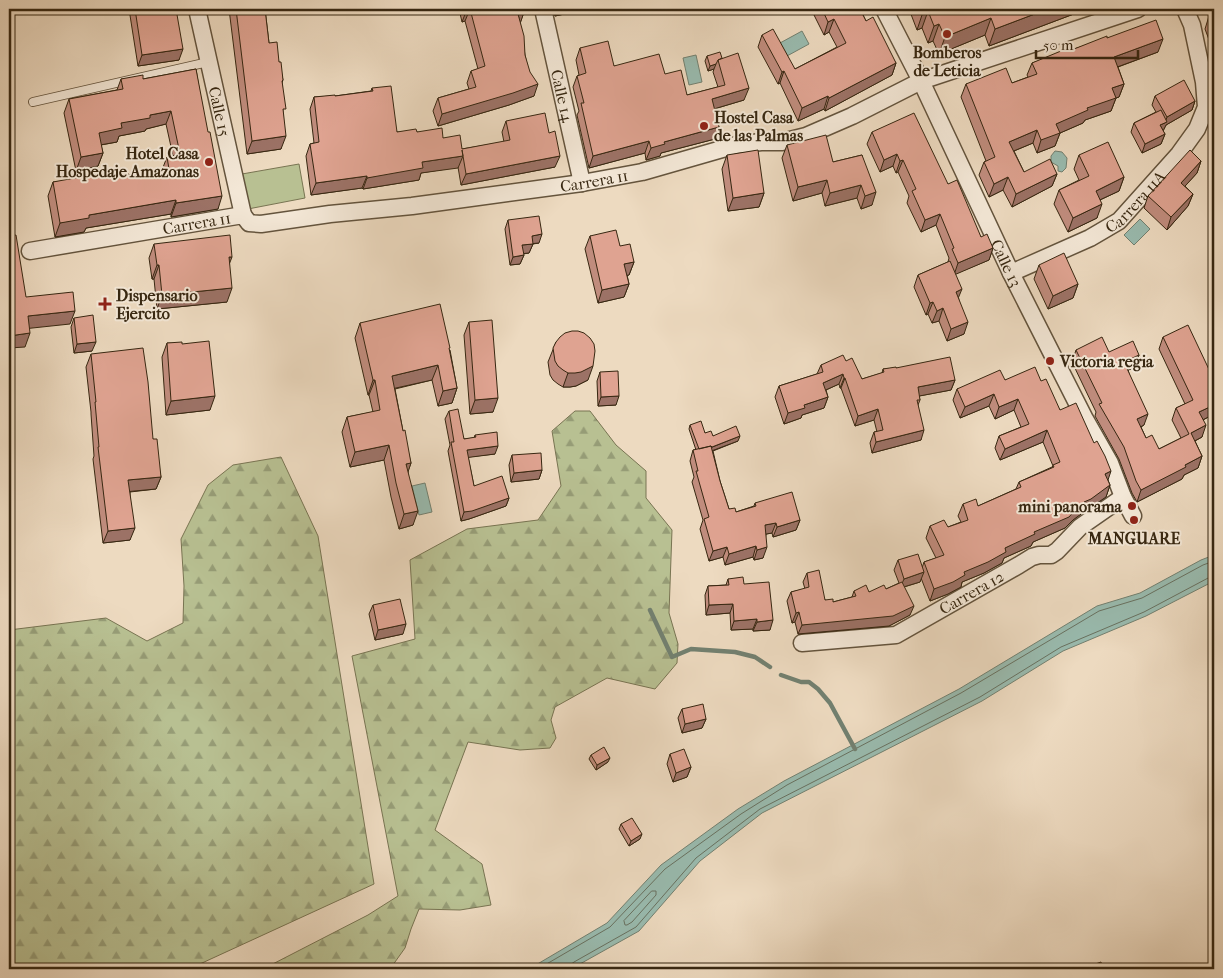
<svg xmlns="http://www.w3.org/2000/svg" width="1223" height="978" font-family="'IM FELL French Canon',serif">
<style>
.grass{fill:#b8c092;stroke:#787452}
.forest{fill:url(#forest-firs);stroke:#787452}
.water{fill:#99bbaf;stroke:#728070}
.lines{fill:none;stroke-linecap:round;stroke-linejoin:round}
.shore{stroke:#687160;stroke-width:1}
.stream{stroke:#728070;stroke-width:4.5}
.lane-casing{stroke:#64543d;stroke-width:10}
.street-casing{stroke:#64543d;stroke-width:19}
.lane{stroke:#f3e7d6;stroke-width:8}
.street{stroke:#f3e7d6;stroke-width:16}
.wall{fill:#c08c7d;stroke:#372711}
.shaded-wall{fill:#9c7266;stroke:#372711}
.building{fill:#dfa391;stroke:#372711}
.poi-dot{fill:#8f2418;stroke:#f3e7d6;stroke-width:2}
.labels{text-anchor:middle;stroke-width:4;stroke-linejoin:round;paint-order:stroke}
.poi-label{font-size:16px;font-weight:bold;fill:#372711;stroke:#f3e7d6;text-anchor:start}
.street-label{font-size:16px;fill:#372711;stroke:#f3e7d6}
</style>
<defs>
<pattern id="forest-firs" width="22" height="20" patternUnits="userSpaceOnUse" patternTransform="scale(1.25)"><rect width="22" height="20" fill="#b8c092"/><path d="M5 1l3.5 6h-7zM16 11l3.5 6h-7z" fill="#969c76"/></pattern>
</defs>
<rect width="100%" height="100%" fill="#eddac0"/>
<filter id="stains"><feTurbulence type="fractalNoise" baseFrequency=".004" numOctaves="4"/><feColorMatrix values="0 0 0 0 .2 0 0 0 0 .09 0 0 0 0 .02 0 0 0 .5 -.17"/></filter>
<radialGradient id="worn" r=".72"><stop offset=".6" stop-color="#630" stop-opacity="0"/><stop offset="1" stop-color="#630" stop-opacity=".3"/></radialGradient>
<path class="grass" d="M299 164 305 198 248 209 242 174Z"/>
<path class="forest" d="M575 411H590L616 445 646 471V498L672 530 669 613 678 644 677 663 655 689 607 678 555 707 551 720 556 738 550 748 520 750 468 742 435 830 482 864 491 905 460 910 419 909 411 929 405 948 390 969H263L368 915 398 896 352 656 415 639 410 560 467 529 538 520 561 486 552 431Z
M281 457 318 536 374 884 189 969H9V630L106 618 147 641 183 623 184 586 181 539 208 485 233 465Z"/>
<path class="water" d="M802 31 809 44 787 56 780 43Z
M696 55 702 82 689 85 683 58Z
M1055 151 1062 152 1067 158 1066 168 1062 172 1058 171V166L1051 162V156Z
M1140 219 1150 229 1134 245 1124 235Z
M425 483 432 512 419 515 412 486Z
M1214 555V581L1146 616 1063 651 982 701 762 813 700 861 639 931 571 969H529L607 923 661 865 738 809 784 781 959 689 1097 606 1140 593 1201 560Z"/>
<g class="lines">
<path class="shore" d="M652 891H656V895L632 922 627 925H625L624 921Z
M538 969 610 927 665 869 741 814 787 785 961 693 1099 611 1142 598 1203 565 1214 561
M569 969 570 965 574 962 636 927 696 858 760 809 980 697 1061 647 1144 612 1210 577H1214"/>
<path class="stream" d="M650 610 672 657 691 649 735 652 755 657 770 667
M781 675 801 682H809L818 689 830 703 855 749"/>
<defs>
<path id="lane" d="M33 102 208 62"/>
<g id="street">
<path id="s1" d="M197 9 243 215"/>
<path id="s2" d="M543 9 582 183"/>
<path id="s3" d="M884 9 921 81 1011 273 1085 419 1110 463 1123 497 1133 516"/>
<path id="s4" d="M30 251 243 215 249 223 261 224 330 214 412 206 582 183 642 172 736 145 761 142H782L806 136 852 116 921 81 1138 9"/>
<path id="s5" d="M1011 273 1090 238 1119 221 1179 154 1197 129 1206 107 1204 82 1192 25 1185 9"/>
<path id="s6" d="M802 643 896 635 1019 565 1032 557 1039 555H1051L1057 551 1080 527 1123 497"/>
</g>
</defs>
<use href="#lane" class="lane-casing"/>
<use href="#street" class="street-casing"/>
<use href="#lane" class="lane"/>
<use href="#street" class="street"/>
</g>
<path class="wall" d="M129 9H176L179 60 138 66Z
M229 9H265L269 43 279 62 283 80 282 83 283 116 281 149 247 154Z
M459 9H523L524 12 520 23 525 55 534 96 509 105 438 126 433 111 438 98 469 89 467 83 471 71 478 69 465 21 462 22Z
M553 9H588L555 16Z
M811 9H860L866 21 896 63 892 75 825 111 824 109 798 121 780 83 778 84 758 47 762 35 795 69 837 47 829 32 824 35Z
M909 9H1087L989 46 985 35 939 54 933 41 928 43 922 28 917 30Z
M1214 14V53L1205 29 1209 16Z
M1107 38 1158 52 1118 67 1124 84 1119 97 1116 98 1111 111 1085 120 1083 123 1060 133 1055 146 1037 153 1033 143 1014 151 1024 172 1057 174 1052 186 1012 207 1003 190 989 197 979 175 984 162 986 161 961 97 966 84 1012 83 1028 77 1027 75 1032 63Z
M580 48 614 66 665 74 687 95 718 87 713 72 714 69 708 71 705 61 707 56 722 58 744 100 714 109 719 127 715 139 661 153 660 156 646 160 645 153 589 168 577 115 579 111 573 87 577 76 579 75 576 60Z
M196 69 218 209 171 217V214L86 228 84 232 55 237 48 196 53 182 130 177 162 170 167 157 173 156 166 124 146 129 145 131 119 136 117 142 101 145 103 153 98 166 76 171 64 113 69 99 117 90 121 79H143Z
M372 88 397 132H417L443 138 462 149 504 142 502 132 506 121 555 167 461 185 458 167 421 173 419 180 363 189 362 188 311 195 306 156 310 144 314 143 310 109 314 97 335 96 371 91Z
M1155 96 1195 101 1192 110 1166 125 1163 131 1165 134 1161 144 1142 153 1131 132 1134 123 1156 112 1152 105Z
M872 132 948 184 981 237 993 248 989 260 955 274 964 334 947 341 939 321 932 323 928 314 926 315 914 287 918 275 948 262 949 258 936 225 921 232 907 203 909 196 898 172 896 173 893 166 880 172 867 144Z
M787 145 833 162 862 155 872 205 861 209 857 198 825 206 822 193 793 201 782 158Z
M727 155 764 193 759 207 728 211 722 169Z
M1079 155 1124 177 1119 191 1100 200 1097 218 1068 232 1054 204 1059 190 1079 180 1074 169Z
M1201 161 1197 173 1185 186 1193 194 1188 206 1167 230 1144 208 1148 196Z
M508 220 539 243 533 244 529 253 523 254 524 255 520 264 510 265 505 229Z
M590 236 620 246 634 262 629 275H627L629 284 624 297 598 303 585 249Z
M154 244 227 302 157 309 154 279H152L149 258Z
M1039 265 1078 284 1073 298 1048 309 1034 279Z
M74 318 92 351 74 353 71 327Z
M469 322 493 412 470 414 464 335Z
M360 323 450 350 457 388 452 403 438 406 432 380 395 389 403 431 411 463 408 471 413 525 399 529 391 497 384 460 350 467 342 432 347 417 373 412 369 395H368L355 338Z
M1163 337 1214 380V414L1203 420 1202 437 1195 441 1202 456 1198 468 1184 475 1182 479 1137 502 1132 493 1119 459 1095 416 1096 412 1072 362 1076 350 1139 355 1135 367 1128 370 1144 425 1141 427 1146 438 1159 449 1181 438 1172 420 1176 408 1185 404 1159 349Z
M556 342 588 380 576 386 570 387H563L558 384 553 380 550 375 548 362Z
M167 343 182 344 210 410 166 415 162 357Z
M91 354 153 439 161 477 156 489 130 492V540L103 543 93 459 94 456 91 414V412L86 367Z
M846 361 862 379 882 373 883 369 896 368 955 380 951 390 919 396 920 400 918 405 921 440 872 453 870 443 874 432H877L874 420 855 426 841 388H840L839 384 826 390 828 397 824 408 802 415 801 418 784 424 775 397 779 386 817 374 821 365Z
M600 372 616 405 598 406 597 381Z
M1005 380 1041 381 1060 410 1108 480 1110 485 1106 497 1087 510 1081 513V514L1073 520 1065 528 1033 542 1031 546 1004 558 1002 563 984 573 962 582 961 587 948 594 930 601 921 578 920 582 904 587 910 615 889 626 798 634 795 622 792 623 787 601 791 592 805 589 803 582 807 573 825 600 833 602 852 597 854 591 869 592 886 589 899 583 894 570 898 560 922 568 924 562 936 558 926 538 930 526 948 527 961 522 958 516 963 504 978 506 1016 489 1019 482 1052 467 1053 466 1043 442 1000 460 995 448 999 436 1021 427 1014 410 995 419 989 406 960 418 953 400 957 389Z
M449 411 464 439 474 438 475 435 495 454 468 457 474 486 509 498 506 506 469 519 461 521 448 451 450 445 445 419Z
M690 425 705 433 713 436 738 441 713 451 720 481 729 509 736 512 754 506 755 503 800 520 796 530 773 537 772 533 766 534 763 558 754 560 753 557 725 565 723 557 709 561 700 529 703 520 692 482 694 477 690 461 693 450H696L689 429Z
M512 455 542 470 539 479 511 482 509 465Z
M728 579 744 584 770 630 753 631V629L731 630 730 613 706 615 705 595 708 586 726 585Z
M373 605 403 634 375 640 369 614Z
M682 709 706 719 702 728 682 733 678 718Z
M670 754 691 767 687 777 673 782 667 764Z
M591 755 608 762 596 770 589 759Z
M621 824 640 839 629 846 619 829Z"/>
<path class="shaded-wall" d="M102 9H112L101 11Z
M467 9H470L465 21 462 22Z
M557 9H588L555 16Z
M1048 9H1087L989 46 995 29Z
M928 11 922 28 917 30 923 12Z
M524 12 520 24 518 14Z
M991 18 985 35 939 54 945 37Z
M834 19 829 32 824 35 828 22Z
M939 24 933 41 928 43 934 26Z
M1163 39 1158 52 1109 70 1114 57Z
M183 49 179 60 138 66 142 55Z
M896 63 892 75 825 111 829 98Z
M716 64 714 69 708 71 710 66Z
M784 71 780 83 778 84 782 72Z
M538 84 534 96 509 105 438 126 442 114Z
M1124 84 1119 97 1116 98 1111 111 1085 120 1083 123 1060 133 1055 146 1037 153 1041 140 1056 124 1087 108 1112 88Z
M749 88 744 100 707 111 712 99Z
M828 96 824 109 798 121 802 108Z
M1195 101 1192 110 1166 125 1163 131 1160 125 1165 123 1167 117Z
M171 111 166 124 146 129 145 131 119 136 117 142 94 146 99 133 121 123 150 115Z
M719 127 715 139 661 153 660 156 646 160 651 148 664 142Z
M1037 130 1033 143 1004 155 1009 142Z
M1165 134 1161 144 1142 153 1145 144Z
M286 136 281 149 247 154 252 141Z
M649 141 645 153 589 168 593 156Z
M103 153 98 166 76 171 81 157Z
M897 154 893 166 880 172 884 160Z
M463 156 458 168 421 173 419 180 363 189 367 178 422 162Z
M560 156 555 167 461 185 466 174Z
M903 160 898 172 896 173 900 161Z
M1201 161 1197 173 1177 195 1181 183Z
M1057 174 1052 186 1012 207 1016 194Z
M367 176 362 188 311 195 316 183Z
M1008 177 1003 190 989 197 994 184Z
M1124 177 1119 191 1091 204 1096 191Z
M827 180 822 193 793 201 798 187Z
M861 185 857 198 825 206 830 193Z
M876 192 872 205 861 209 865 196Z
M764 193 759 207 728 211 733 198Z
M1193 194 1188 206 1167 230 1171 217Z
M222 196 218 209 171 217 176 203Z
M176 200 171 214 86 228 84 232 55 237 60 223 89 215Z
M1102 204 1097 218 1068 232 1073 218Z
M940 214 936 225 921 232 925 220Z
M542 234 539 243 528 244 532 236Z
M533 244 529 253 519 254 522 245Z
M993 248 989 260 954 275 958 263Z
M524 255 520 264 510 265 513 257Z
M229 257H232L227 270Z
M634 262 629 275 620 277 624 264Z
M157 265H159L154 279H152Z
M629 284 624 297 598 303 602 290Z
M1078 284 1073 298 1048 309 1053 296Z
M232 288 227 302 157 309 162 295Z
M962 289 957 301 956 292Z
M933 302 928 314 926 315 930 303Z
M943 308 939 321 932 323 937 311Z
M75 311 70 324 23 329 28 316Z
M968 322 964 334 947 341 951 329Z
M30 333 25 347 9 348V336Z
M96 342 92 351 74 353 77 344Z
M1139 355 1135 367 1120 374 1124 362Z
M438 365 432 380 387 390 392 376Z
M593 366 588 380 576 386 570 387H563L568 373Z
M843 374 839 384 819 393 823 383Z
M844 378H845L841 388H840Z
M373 380H375L369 395H368Z
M955 380 951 390 914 397 918 387Z
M457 388 452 403 438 406 443 391Z
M994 394 989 406 960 418 965 407Z
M215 396 210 410 166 415 171 401Z
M619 396 616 405 598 406 601 397Z
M828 397 824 408 802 415 801 418 784 424 788 413 804 405Z
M498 398 493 412 470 414 475 400Z
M1018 399 1014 410 995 419 999 407Z
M1214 405V414L1195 424 1199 412Z
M878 409 874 420 855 426 858 416Z
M1148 414 1144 425 1133 431 1137 419Z
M1206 425 1202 437 1187 445 1191 433Z
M924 430 921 440 872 453 876 442Z
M1047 430 1043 442 1000 460 1005 449Z
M740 436 738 441 698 456 700 452Z
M389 445 384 460 350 467 355 452Z
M498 446 495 454 464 458 467 450Z
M1202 456 1198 468 1184 475 1182 479 1137 502 1141 490 1185 465Z
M411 463 406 478V464Z
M542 470 539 479 511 482 514 473Z
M1111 471 1107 483 1105 474Z
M161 477 156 489 124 492 128 480Z
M1110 485 1106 497 1087 510 1081 513V514L1073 520 1065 528 1033 542 1031 546 1004 558 1002 563 984 573 962 582 961 587 948 594 930 601 934 589 1005 548 1034 532Z
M509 498 506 506 469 519 461 521 464 512Z
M418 511 413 525 399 529 404 514Z
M800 520 796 530 773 537 777 527Z
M776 523 772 533 761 535 765 525Z
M135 528 130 540 103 543 108 531Z
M756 546 753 557 725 565 729 554Z
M727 547 723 557 709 561 713 551Z
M767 547 763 558 754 560 757 550Z
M924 572 920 582 900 588 904 579Z
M733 604 730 613 706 615 709 605Z
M914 606 910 615 889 626 798 634 802 625Z
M799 612 795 622 792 623 796 613Z
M757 619 753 629 731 630 734 621Z
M773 620 770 630 753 631 757 622Z
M406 624 403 634 375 640 378 630Z
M706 719 702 728 682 733 685 724Z
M610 758 608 762 596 770 597 765Z
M691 767 687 777 673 782 676 773Z
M642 834 640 839 629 846 631 841Z"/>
<path class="building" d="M135 9H176L183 49 142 55Z
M236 9H265L269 43 277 42 279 62H281L283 80 282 81 286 109H283L286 136 252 141Z
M470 9H523L524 12 518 14 524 36 525 55 530 72 538 84 513 93 442 114 438 98 476 87 471 71 485 66Z
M822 9H860L866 21 873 17 896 63 829 98 828 96 802 108 784 71 782 72 762 35 773 29 795 69 846 43 834 19 828 22Z
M922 9H1048L995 29 991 18 945 37 939 24 934 26 928 11 923 12Z
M1214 14V29L1209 16Z
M1156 20 1163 39 1114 57 1124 84 1112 88 1116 98 1087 108 1088 110 1056 124 1060 133 1041 140 1037 130 1009 142 1024 172 1050 159 1057 174 1016 194 1008 177 994 184 984 162 995 157 966 84 1006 68 1012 83 1037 74 1032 63 1073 46 1074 49 1107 36V38Z
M608 41 614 66 659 54 665 74 681 70 687 95 725 85 718 60 738 53 749 88 712 99 719 127 664 142 665 144 651 148 649 141 593 156 581 103H584L577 76 586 73 580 48Z
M720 52 722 58 718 60 716 64 710 66 707 56Z
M196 69 208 132H210L222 196 176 203V200L89 215V218L60 223 53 182 108 172 109 178 129 174 130 177 169 169 167 157 180 154 171 111 150 115V118L121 123 122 128 99 133 103 153 81 157 69 99 123 89 121 79 143 75V79Z
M1184 80 1195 101 1167 117 1155 96Z
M391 86 397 132 416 129 417 132 442 128 443 138 460 135 462 149 510 140 506 121 545 113 549 133 555 131 560 156 466 174 462 150 463 156 422 162 423 168 367 178V176L316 183 310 144 319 142 314 97 335 95V96L373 91 372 88Z
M1161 110 1167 122 1160 125 1165 134 1145 144 1134 123Z
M914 113 948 184 957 180 981 237 987 234 993 248 958 263 952 249 954 248 940 214 925 220 912 191 916 189 903 160 900 161 897 154 884 160 872 132Z
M826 135 833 162 862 155 876 192 865 196 861 185 830 193 827 180 798 187 787 145Z
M1108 142 1124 177 1096 191 1102 204 1073 218 1059 190 1089 176 1079 155Z
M758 150 764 193 733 198 727 155Z
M1190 150 1201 161 1181 183 1193 194 1171 217 1148 196Z
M539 216 542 234 532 236 533 244 522 245 524 255 513 257 508 220Z
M616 230 620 246 630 244 634 262 624 264 629 284 602 290 590 236Z
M16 235 26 297 73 292 75 311 28 316 30 333 9 336V236Z
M230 235 232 257H229L232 288 162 295 159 265H157L154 244Z
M1064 253 1078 284 1053 296 1039 265Z
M950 261 962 289 956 292 968 322 951 329 943 308 937 311 933 302 930 303 918 275Z
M440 304 450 348H449L457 388 443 391 438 365 392 376 403 431 405 430 411 463 406 464 418 511 404 514 396 483 389 445 355 452 347 417 380 410 375 380H373L360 323Z
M93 315 96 342 77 344 74 318Z
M492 320 498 398 475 400 469 322Z
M1188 325 1214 380V405L1199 412 1206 425 1191 433 1202 456 1185 465 1186 467 1141 490 1136 481 1124 447 1099 404 1102 403 1076 350 1102 337 1109 352 1133 341 1139 355 1124 362 1148 414 1137 419 1146 438 1152 435 1159 449 1189 434 1176 408 1193 400 1163 337Z
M572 331H578L584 333 590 338 594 344 595 351 593 366 581 372 575 373H568L563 370 558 366 555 361 553 348 556 342 560 337 565 333Z
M209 341 215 396 171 401 167 343 182 342V344Z
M143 348 148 382 153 439H157L161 477 128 480 135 528 108 531 98 447H99L95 402H96L91 354Z
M843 355 846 361 852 358 862 379 884 372 883 369 896 367V368L950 357 955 380 918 387 920 400H917L924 430 876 442 874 432 883 430 878 409 858 416 845 378H844L843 374 823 383 828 397 804 405 805 408 788 413 779 386 823 372 821 365Z
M1035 367 1041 381 1046 379 1060 410 1076 403 1094 443 1097 441 1105 456 1111 471 1105 474 1110 485 1091 499 1084 502 1085 503 1077 508 1069 517 1034 532 1035 534 1005 548 1006 552 988 562 964 572 965 575 953 582 934 589 924 562 944 555 930 526 944 520 948 527 968 520 963 504 976 499 978 506 1021 487 1019 482 1054 467 1053 465 1060 462 1047 430 1005 449 999 436 1029 424 1018 399 999 407 994 394 965 407 957 389 1000 370 1005 380Z
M618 371 619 396 601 397 600 372Z
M458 409 464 439 476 437 475 435 497 432 498 446 467 450 474 486 502 476 509 498 472 511 464 512 451 442H454L449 411Z
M701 421 705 433 711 431 713 436 736 426 740 436 712 447 711 446 699 449 690 425Z
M711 446 720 481 729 509 735 508 736 512 756 506 755 503 792 492 800 520 777 527 776 523 765 525 767 547 757 550 756 546 729 554 727 547 713 551 704 519 709 517 696 471H698L693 450Z
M541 453 542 470 514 473 512 455Z
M918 554 924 572 904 579 898 560Z
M819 570 825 600 833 599V602L856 596 854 591 866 585 869 592 884 585 886 589 902 582 914 606 893 616 802 625 799 612 796 613 791 592 809 587 807 573Z
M743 577 744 584 769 582 773 620 757 622V619L734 621 733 604 709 605 708 586 729 585 728 579Z
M400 599 406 624 378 630 373 605Z
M703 704 706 719 685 724 682 709Z
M604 747 610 758 597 765 591 755Z
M684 749 691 767 676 773 670 754Z
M632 818 642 834 631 841 621 824Z
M1101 962 1103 969H1088L1087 967Z"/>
<g class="poi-dot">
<circle cx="947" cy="34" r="5"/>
<circle cx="704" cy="126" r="5"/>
<circle cx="209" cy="162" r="5"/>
<path d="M102.5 296.5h5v5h5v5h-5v5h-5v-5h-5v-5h5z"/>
<circle cx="1050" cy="361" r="5"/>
<circle cx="1132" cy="506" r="5"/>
<circle cx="1134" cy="520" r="5"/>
</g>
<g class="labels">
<g class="poi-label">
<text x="947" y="58" text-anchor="middle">Bomberos<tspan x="947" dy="18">de Leticia</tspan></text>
<text x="714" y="123">Hostel Casa<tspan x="714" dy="18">de las Palmas</tspan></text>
<text x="199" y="159" text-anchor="end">Hotel Casa<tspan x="199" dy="18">Hospedaje Amazonas</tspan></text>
<text x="116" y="301">Dispensario<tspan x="116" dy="18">Ejercito</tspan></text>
<text x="1060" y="367">Victoria regia</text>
<text x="1122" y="512" text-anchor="end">mini panorama</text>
<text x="1134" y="544" text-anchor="middle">MANGUARE</text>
</g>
<g class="street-label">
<text dy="6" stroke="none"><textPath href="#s2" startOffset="89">Calle 14</textPath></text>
<text dy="6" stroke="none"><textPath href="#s1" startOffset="105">Calle 15</textPath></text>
<text dy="6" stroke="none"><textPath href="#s4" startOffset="574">Carrera 11</textPath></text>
<text dy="6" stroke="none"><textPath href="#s5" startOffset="145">Carrera 11A</textPath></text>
<text dy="6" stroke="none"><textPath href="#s4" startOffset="169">Carrera 11</textPath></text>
<text dy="6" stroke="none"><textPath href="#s3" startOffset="282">Calle 13</textPath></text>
<text dy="6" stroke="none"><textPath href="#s6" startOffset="181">Carrera 12</textPath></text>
</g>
</g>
<rect width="1223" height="978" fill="none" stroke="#eddac0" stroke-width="30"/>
<rect x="10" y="10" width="1203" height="958" fill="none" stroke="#372711" stroke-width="2.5"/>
<rect x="15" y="15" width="1193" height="948" fill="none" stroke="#372711"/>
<path d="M1036 50v8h102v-8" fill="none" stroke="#372711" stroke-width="2.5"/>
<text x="1043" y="50" font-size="15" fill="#372711" stroke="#f3e7d6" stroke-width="4" paint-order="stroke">50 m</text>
<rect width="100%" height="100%" filter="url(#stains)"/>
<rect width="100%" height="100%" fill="url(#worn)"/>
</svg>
